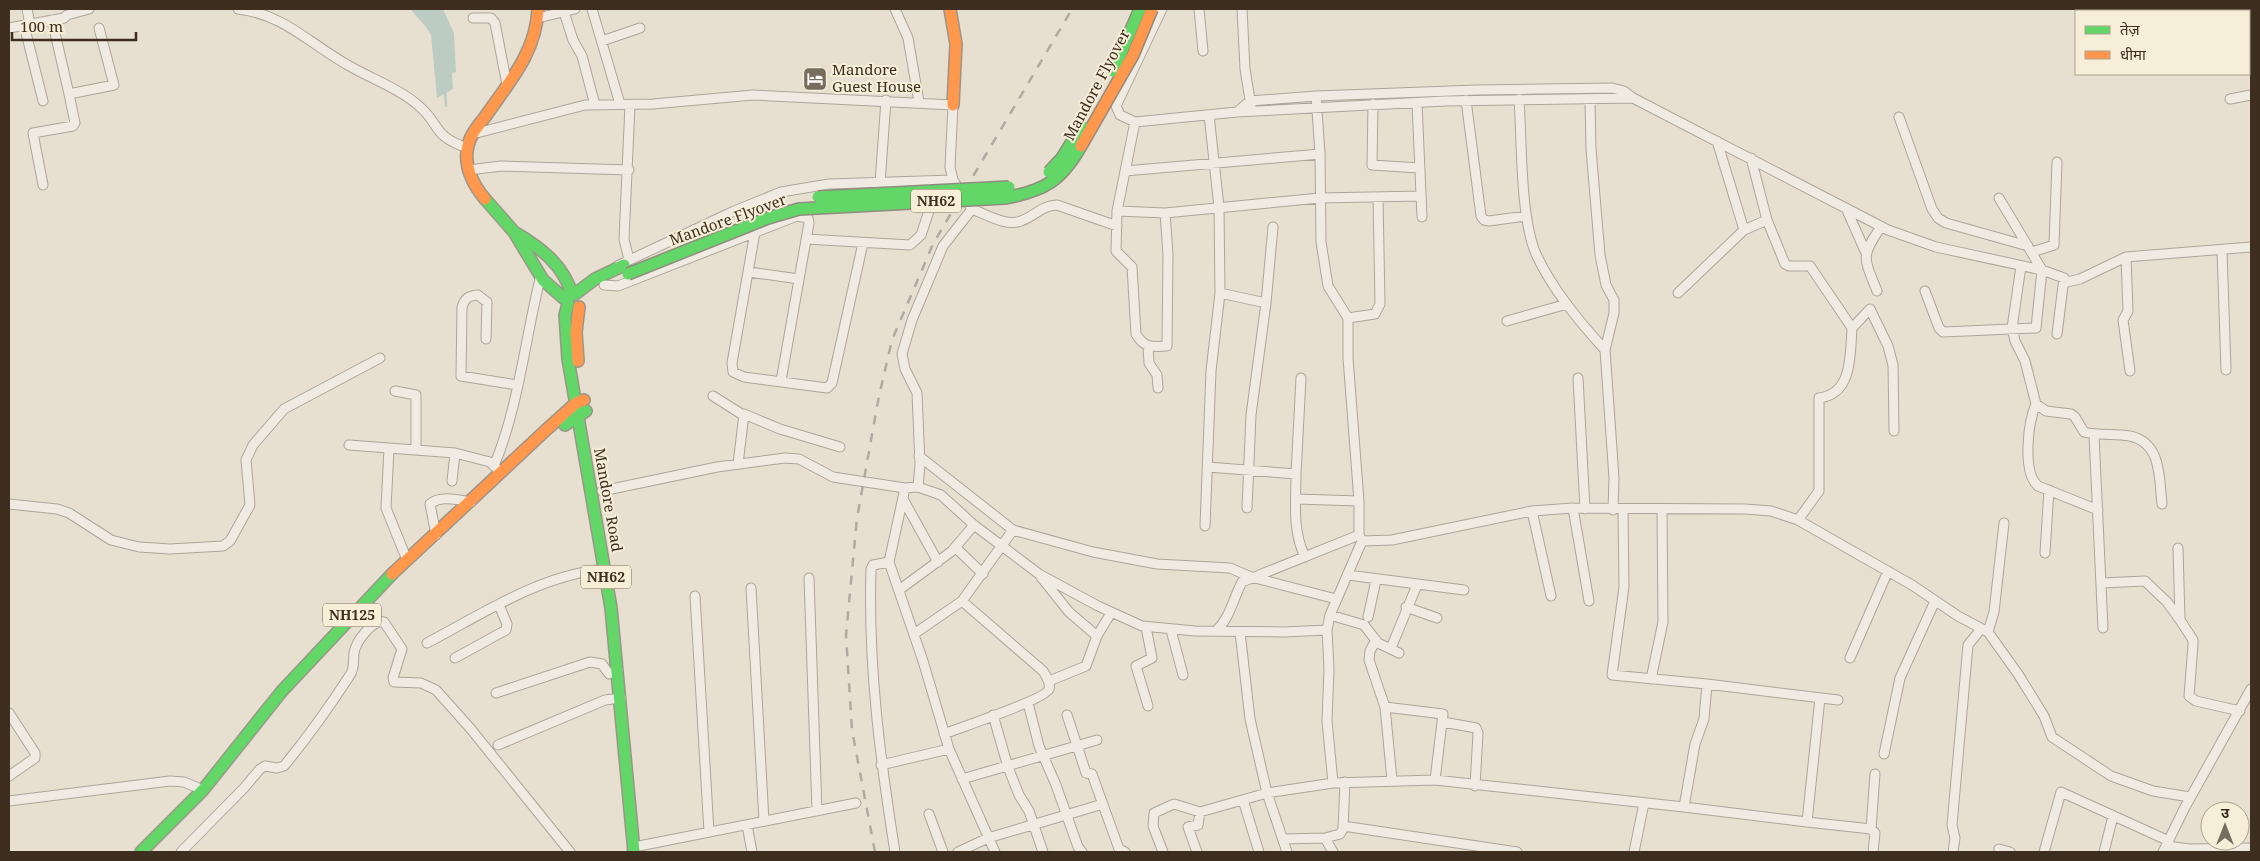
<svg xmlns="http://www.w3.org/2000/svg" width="2260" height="861" font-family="'Noto Serif','Noto Sans Devanagari',serif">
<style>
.water{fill:#bcccc2}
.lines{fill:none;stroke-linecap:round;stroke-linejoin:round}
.stream{stroke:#bcccc2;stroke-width:2.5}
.street-casing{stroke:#ada599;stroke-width:11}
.fast-casing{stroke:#9c958a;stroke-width:14}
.slow-casing{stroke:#9c958a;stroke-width:14}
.street{stroke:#efebe3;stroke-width:9}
.fast{stroke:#63d668;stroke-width:11}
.slow{stroke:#ff974d;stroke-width:11}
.rail{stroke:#afaaa2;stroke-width:2.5;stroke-dasharray:9 9;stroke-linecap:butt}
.fast-bridge-casing{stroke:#928b80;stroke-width:14;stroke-linecap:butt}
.slow-bridge-casing{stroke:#928b80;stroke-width:14;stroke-linecap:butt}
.fast-bridge{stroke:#63d668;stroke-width:11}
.slow-bridge{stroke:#ff974d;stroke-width:11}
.labels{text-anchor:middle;stroke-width:4;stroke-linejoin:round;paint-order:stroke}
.shield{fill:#f7eed8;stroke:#756857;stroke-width:1}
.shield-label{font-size:14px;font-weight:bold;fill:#3d2e20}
.poi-label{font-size:15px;fill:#3d2e20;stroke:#f7eed8;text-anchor:start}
.street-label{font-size:15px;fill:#3d2e20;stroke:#f7eed8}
</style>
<rect width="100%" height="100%" fill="#e7e0d1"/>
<path class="water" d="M410 9H443L454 33 456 72 452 73 453 89 437 98 431 35 426 27Z"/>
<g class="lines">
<path class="stream" d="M445 92 446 106"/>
<defs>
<path id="street" d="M27 9 30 24
M238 9C283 14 309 43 346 64 369 78 399 88 419 106 442 126 431 135 467 148
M592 9 620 104
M895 9 908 38 919 102
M1162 9 1116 106 1120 115 1135 122 1237 112 1445 101 1633 98
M1199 9 1203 51
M1242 9 1245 69 1251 106
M564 12 573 40 582 56 595 105
M473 18H491L495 23 507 85
M538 18 575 9
M52 20 69 94 114 85 99 28
M24 25 43 101
M9 28 64 18 67 15 89 9
M602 41 640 28
M1316 96 1320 154 1321 242 1328 286 1348 318V358L1359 501V535L1362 541 1392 540 1532 511 1573 508 1745 509 1771 511 1798 520 1912 585 1958 616 1988 632 2018 674 2044 716 2052 737 2111 776 2153 791 2190 797
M1519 99C1522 141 1520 217 1536 254 1552 289 1579 321 1605 350
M2230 99 2251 95
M1466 100 1481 216 1484 220 1489 221 1526 216
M1590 100 1591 149 1600 255 1606 285 1614 300V313L1605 350 1614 478 1613 510
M1417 103 1422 217
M1373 104 1372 165 1419 168
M1237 112 1250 101 1316 96 1477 90 1612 88 1624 91 1633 98 1888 230 1936 247 2042 270 2064 278 2067 282 2080 279 2126 257 2251 247
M1899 117 1932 209 1938 218 1946 223 2028 246
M473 134 585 105 653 104 753 95 953 105 950 167 953 180 972 209 943 246 912 320 902 354 905 369 917 393 920 464 918 487
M1751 158 1767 220 1785 264 1789 266H1810L1852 328
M469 170 501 166 629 170
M1125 171 1320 154
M880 183 886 100
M43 185 33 133 73 126 75 123 69 94
M1846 208 1865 251
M972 209C985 214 1007 227 1021 221 1035 216 1041 206 1057 205L1117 226
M1117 211 1165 213 1168 254 1167 346C1152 347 1144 348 1136 334L1132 267 1116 251 1117 211 1135 122
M1165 213 1320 198 1421 196
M1744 230 1767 220
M755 232 732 363 733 372 744 377 827 388 832 383 863 243
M806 239 910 245 921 235 933 199
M2222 250 2226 370
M2032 252 2054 245 2057 162
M2126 257 2128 311 2123 320 2130 371
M629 260 624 239 630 105
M619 265 732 212 781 192 829 184 953 180
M2021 266 2012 328 2015 341 2025 361 2036 404 2046 411 2071 414 2075 417 2084 432C2099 436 2115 433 2130 436 2162 443 2159 478 2162 504
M749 272 799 279
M604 285 618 286 797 216 808 218 809 223 781 381
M1877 291C1864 258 1860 257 1881 227
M1925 291 1939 328 1943 332 2036 328 2042 270 1999 198
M1220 293 1266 303 1251 415 1247 508
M1678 293 1744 230 1717 141
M1266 303 1273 227
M1348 318 1375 314 1380 304 1378 197
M1507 321 1567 304
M2057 334 2064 278
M486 339 487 302 478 295C468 296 465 298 462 307L461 376 517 385
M1148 347 1149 363 1157 375 1158 388
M1578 378 1585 509
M395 391 416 395V449
M713 396 743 415
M2036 404C2028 422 2022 472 2038 486L2098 510
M2094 435 2103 628
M349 445 455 453 452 481
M389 449 386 508 407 560
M455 453 490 462 498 470
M919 456 1013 530 1093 552 1157 564 1230 568 1251 577 1336 599
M738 464 744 414 780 429 840 447
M494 466C519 406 525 338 541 275
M1208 467 1296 474C1296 503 1292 530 1305 557
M1296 474 1301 378
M905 488 889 562 923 661 949 749 995 852
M602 491 717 467 785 458 799 459 833 477 905 488 918 487 941 495 974 525 1039 574 1098 606 1142 626 1195 631 1284 632 1327 630 1330 615 1362 541
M903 499 938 562
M1296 499 1359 501
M9 504 57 509 69 513 111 540 139 547 170 549 223 546 230 541 250 505 246 460 253 445 284 409 380 358
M1573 508 1589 601
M1532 511 1551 596
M1798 520 1819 491V398C1853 394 1850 354 1852 328L1870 309 1888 346 1893 365 1894 431
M1205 526 1211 371 1220 293 1219 207 1209 115
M436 535 430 504C441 495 458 500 471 502
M955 547 983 574
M2178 548 2180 620 2193 640V645L2189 696 2196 701 2240 711
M2045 553 2049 490
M889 562 873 565 871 569C868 665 880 758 895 852
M1348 575 1464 590
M1041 577 1069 612 1097 636
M809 578 817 811
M2101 583 2145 581 2167 602 2180 620
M751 588 764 821
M899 590 952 551 974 525
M695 596 709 832
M1406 607 1437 618
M1330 615 1364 625 1378 643 1399 653
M1368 617 1376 580
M1146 627 1152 658 1136 666 1148 706
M1171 630 1183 675
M1327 630 1329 669 1327 721 1333 783
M1216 631C1230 618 1233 599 1242 582L1359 535
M1988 632 1994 612 2004 523
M914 634 962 601 1013 530
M1376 640 1370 651 1369 660 1385 707 1392 780
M427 643C484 613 540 575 605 569
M1391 648 1417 585
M455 658 506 630 507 624 499 605
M1850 658 1888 571
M1651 679 1663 622 1662 509
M1049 681 1086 666 1097 636 1111 613
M1707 684 1838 700
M496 693 590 662 602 664 609 674 618 670
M1820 698 1807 822 1871 829 1875 833 1873 852
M1028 703 1039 746 1056 785 1078 847 1082 852
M1385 707 1443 714 1435 780
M9 713 35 753V758L9 776
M993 715 1008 767 1019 795 1029 811 1043 852
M1067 715 1086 773 1092 774 1119 849 1125 852
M1443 722 1476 728 1478 733 1475 786
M944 734C959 728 1046 699 1049 689 1051 683 1046 676 1043 671L962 601
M498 745 605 700 621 698
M1884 754 1900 678 1935 601
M881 765 949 749
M962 779 1097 740
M1243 800 1259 852
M9 801 170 781 184 782 203 790
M1684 807 1807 822
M929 814 943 852
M747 825 752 852
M1343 826 1517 852
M1871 829 1875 774
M1325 838 1333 852
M1283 839 1325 838 1340 834 1343 829 1345 782
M2166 846 2190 849 2251 848
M634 847 856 803
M1999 849 2010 852
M181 852 244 788 260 769 265 766 277 768 284 766C307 738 330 706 350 675 355 668 353 661 354 653 356 641 372 620 384 622L402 649 393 678 394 682 421 683 436 690 470 728 570 852
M958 852 988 838 1103 804
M1163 852 1153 826 1154 813 1174 804 1200 812 1267 793 1250 719 1240 632
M1197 852 1188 827 1198 825 1200 812
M1287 852 1267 793 1333 783 1435 780 1684 807 1695 744 1704 719 1707 684 1612 675 1624 587 1623 510
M1634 852 1644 803
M1953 852 1955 838 1952 825 1968 645 1981 629
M2044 852 2061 792 2169 841
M2104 852 2113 816
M2163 852 2184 809 2251 689"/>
<path id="fast" d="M485 199 514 232 543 280 567 301
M514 232C540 247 564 265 572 295
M575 294 595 279 624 265
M568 304 565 315 568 359 611 608 634 852
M565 425 586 411
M141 852 203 790 282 691 392 574"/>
<path id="slow" d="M950 9 956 44 953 105
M485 199C473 185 463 165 468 146 470 135 478 126 485 117 509 82 536 53 538 9
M578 361 576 332 579 307
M392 574 546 430 576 403 584 400"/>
</defs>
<use href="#street" class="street-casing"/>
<use href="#fast" class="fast-casing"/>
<use href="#slow" class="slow-casing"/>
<use href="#street" class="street"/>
<use href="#fast" class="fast"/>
<use href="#slow" class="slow"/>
<path class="rail" d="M875 852 852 730 846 635 857 518 879 396 892 340 933 244 1072 9"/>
<defs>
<path id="fast-bridge" d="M1113 71 1140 9
M1049 172 1062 158 1082 126
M818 197 1009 187
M628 274 768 218 799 209 1005 198C1044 191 1061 181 1081 146"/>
<path id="slow-bridge" d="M1081 146 1133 55 1152 9"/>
</defs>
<use href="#fast-bridge" class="fast-bridge-casing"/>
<use href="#slow-bridge" class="slow-bridge-casing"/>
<use href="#fast-bridge" class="fast-bridge"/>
<use href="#slow-bridge" class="slow-bridge"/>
</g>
<defs>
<symbol id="hotel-square" viewBox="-11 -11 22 22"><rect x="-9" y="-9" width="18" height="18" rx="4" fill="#786c5e" stroke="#f7eed8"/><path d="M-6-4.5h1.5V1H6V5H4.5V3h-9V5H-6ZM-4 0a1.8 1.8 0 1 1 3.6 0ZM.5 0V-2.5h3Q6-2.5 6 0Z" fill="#fff"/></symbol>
</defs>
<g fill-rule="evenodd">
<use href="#hotel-square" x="801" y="65" width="28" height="28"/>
</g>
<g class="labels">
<g class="shield">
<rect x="911" y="189.5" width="50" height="23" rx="4"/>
<rect x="581" y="565.5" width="50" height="23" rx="4"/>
<rect x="323" y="603.5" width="58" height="23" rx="4"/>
</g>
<g class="shield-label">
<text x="936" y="206">NH62</text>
<text x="606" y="582">NH62</text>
<text x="352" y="620">NH125</text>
</g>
<g class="poi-label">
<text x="832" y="75">Mandore<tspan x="832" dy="17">Guest House</tspan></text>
</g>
<g class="street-label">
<text transform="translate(1097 85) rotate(-62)" y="5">Mandore Flyover</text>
<text transform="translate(728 220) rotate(-20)" y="5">Mandore Flyover</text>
<text transform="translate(608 500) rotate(80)" y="5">Mandore Road</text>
</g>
</g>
<rect width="2260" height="861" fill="none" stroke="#3d2e20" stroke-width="20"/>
<rect x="2075" y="10" width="175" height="65" fill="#f7eed8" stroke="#ada18e"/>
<rect x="2085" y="26" width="25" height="8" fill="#63d668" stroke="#ada18e"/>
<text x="2120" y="35" font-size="15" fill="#3d2e20">तेज़</text>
<rect x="2085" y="51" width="25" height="8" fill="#ff974d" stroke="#ada18e"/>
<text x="2120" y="60" font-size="15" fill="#3d2e20">धीमा</text>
<g transform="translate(2225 826)"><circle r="24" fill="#f7eed8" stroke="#ada18e"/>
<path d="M0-4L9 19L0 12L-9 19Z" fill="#786c5e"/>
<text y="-8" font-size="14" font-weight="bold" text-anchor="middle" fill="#3d2e20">उ</text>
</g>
<path d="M12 32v8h124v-8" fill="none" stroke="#3d2e20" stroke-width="2.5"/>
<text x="20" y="32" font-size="15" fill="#3d2e20" stroke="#f7eed8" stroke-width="4" paint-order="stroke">100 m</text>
</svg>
